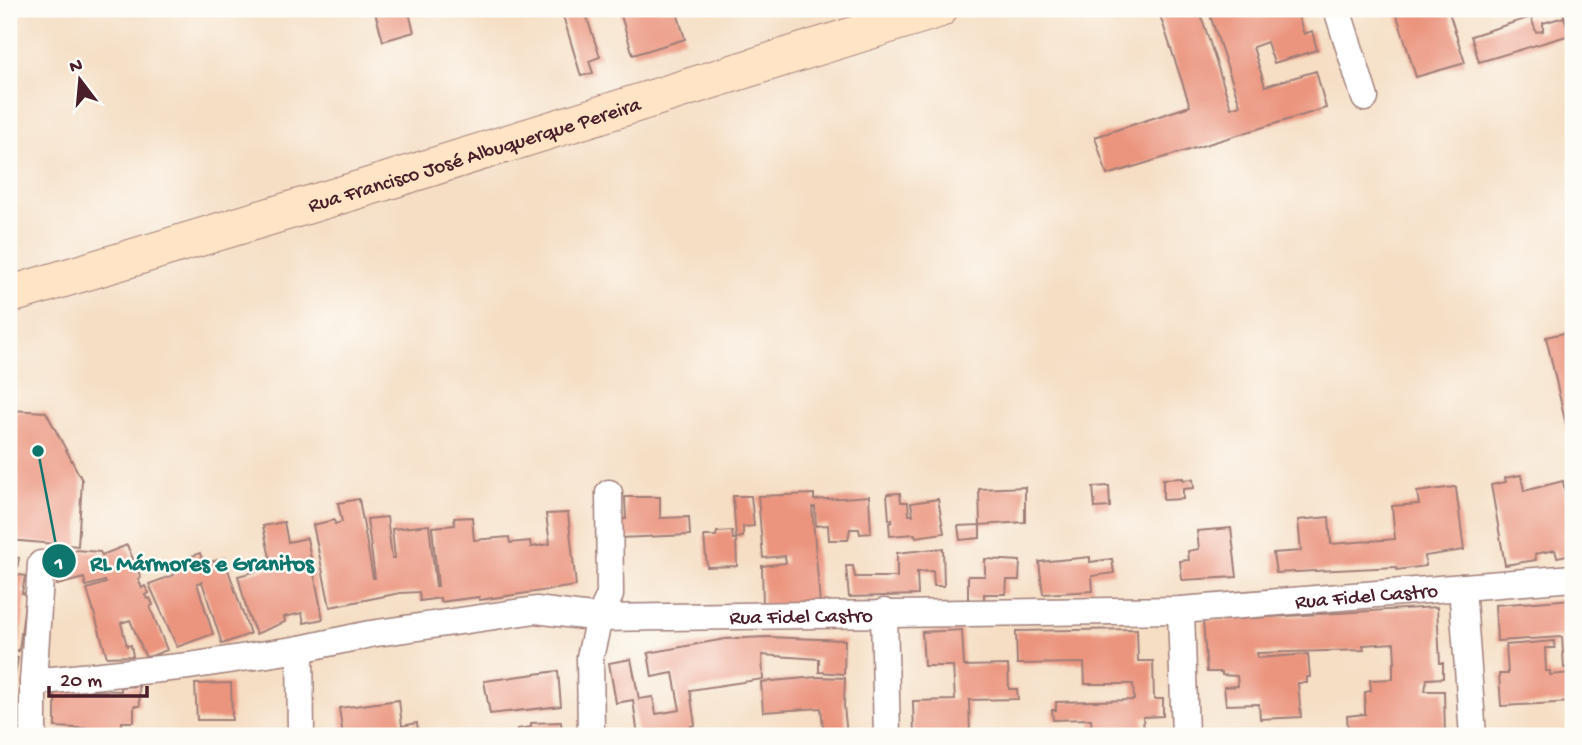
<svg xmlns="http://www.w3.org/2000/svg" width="1582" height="745" font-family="'Gochi Hand',sans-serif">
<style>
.building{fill:#eb957f}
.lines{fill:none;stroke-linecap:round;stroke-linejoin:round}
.minor-casing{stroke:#a07e78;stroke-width:29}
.secondary-casing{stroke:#a07e78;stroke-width:39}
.minor{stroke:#fff;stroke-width:26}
.secondary{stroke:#ffe4c6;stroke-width:37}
.labels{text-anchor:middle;stroke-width:5;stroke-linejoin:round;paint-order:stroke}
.street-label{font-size:21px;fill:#4a1f2b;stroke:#fdfcf7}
.leader{fill:none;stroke:#0f766e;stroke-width:2.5}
.callout-dot{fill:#0f766e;stroke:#fdfcf7;stroke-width:2.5}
.mark-label{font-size:21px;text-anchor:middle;font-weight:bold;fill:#fff}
.callout-label{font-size:23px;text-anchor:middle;font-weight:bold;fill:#0f766e;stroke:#fdfcf7;stroke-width:5;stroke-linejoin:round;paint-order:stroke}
</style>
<rect width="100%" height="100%" fill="#fdfcf7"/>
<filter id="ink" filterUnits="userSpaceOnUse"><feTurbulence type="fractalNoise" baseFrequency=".0143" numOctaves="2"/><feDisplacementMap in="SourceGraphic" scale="14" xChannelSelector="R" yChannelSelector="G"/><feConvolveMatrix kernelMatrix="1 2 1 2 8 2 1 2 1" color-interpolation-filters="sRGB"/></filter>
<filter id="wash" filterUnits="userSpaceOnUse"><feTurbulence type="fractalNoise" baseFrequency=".00686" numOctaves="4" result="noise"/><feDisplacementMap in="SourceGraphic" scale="28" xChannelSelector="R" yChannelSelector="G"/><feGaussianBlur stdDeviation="1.57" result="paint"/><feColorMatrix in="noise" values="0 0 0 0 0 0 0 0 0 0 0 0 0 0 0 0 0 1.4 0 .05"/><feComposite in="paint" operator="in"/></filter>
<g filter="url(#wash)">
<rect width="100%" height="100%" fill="#f5dec4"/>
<g id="blocks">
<path class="building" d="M374 9H408L414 32 383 41Z
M561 9H604L586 15 600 57 589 61 593 73 581 76Z
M619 9H676L685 39 633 55Z
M1158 9H1199L1231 108 1240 105 1208 9H1296L1304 34 1312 31 1317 50 1274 63 1267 42 1253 47 1265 86 1316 71 1326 108 1107 175 1095 137 1190 106Z
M1395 9H1448L1465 63 1416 77Z
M1546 9H1573V15L1565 18 1562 10 1547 14Z
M1531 17 1536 32 1543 31V23L1564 17 1570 35 1479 62 1471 36Z
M1573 331V451H1572L1546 337Z
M9 410 46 412 82 480 78 546 9 540Z
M1521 475 1524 491 1563 481 1567 503 1573 501V554L1557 557 1555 550 1535 554 1536 560 1505 565 1491 485 1506 482 1505 478Z
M1183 478V480L1193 479 1194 488 1183 489V499L1163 500V479Z
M1109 486 1110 507 1095 508 1093 487Z
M1025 487V522L980 525 979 489Z
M1454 487 1456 488 1464 550 1425 556 1426 566 1397 570 1396 567 1276 573 1273 553 1301 551 1298 520 1329 517 1331 544 1395 539 1392 506 1419 504 1417 492Z
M900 493 901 502H908L909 515H913L911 503 938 499 944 533 916 537 915 534 890 536 889 523 892 522V519L889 520 887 494Z
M814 494V500L869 496 871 533 860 534 859 529H850L848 540H829L828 525 816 526 815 507H812L820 604 763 605 762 566 786 563 785 556 763 558 758 496Z
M733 496H751L754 526 743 527V537L736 538Z
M625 497H660V518L689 517 690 535 619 538 618 519H626Z
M359 499 373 578H375L367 519 387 517 392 558H395L392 529 429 525 436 586H438L432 527 455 525 454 518 472 517 474 540 509 537 510 543 530 541 531 547 550 544 546 514 568 513 576 586 479 600V597L440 602V598L420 601 419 592 400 593 330 607 313 525 334 520 335 524 342 522 338 503Z
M284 522 288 542 307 538 323 619 304 623 302 613 284 617 285 622 256 634 248 615 238 576 272 567 263 526Z
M980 525V538L960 540 958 526Z
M1231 528 1237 577 1182 580 1180 561 1189 560 1188 551 1199 549 1197 531Z
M732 531 733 539H736L737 566 707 567 704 536H716L717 532Z
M127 545 141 578 138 579 141 586 142 588 145 586 149 593 145 595 147 599 150 598 153 605 150 607 167 650 146 658 130 620 121 623 127 646 131 645 133 656 107 657 87 589 106 583 105 581 86 586 84 578 57 585 50 558 76 550 100 552 102 555Z
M943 548 944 586H934L933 571 917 572 918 595 849 597 846 566H853L855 577H897V553Z
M200 553 204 564 224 558 250 634 222 644 202 582 197 583 213 634 177 647 149 584 174 575 172 571 191 564 189 557Z
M9 555 19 558 16 574 25 576 22 593 26 594 19 651 9 649Z
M1090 557V562L1112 559 1114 573 1092 576 1093 591 1043 594 1039 562Z
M985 559 1020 561 1019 580H1007L1006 594H984V600H968V576H985Z
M1573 599V667L1564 668 1562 637 1497 641 1495 605Z
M1437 607 1440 663H1443V678L1427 679 1425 691H1444L1445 736H1388V732H1370L1369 736H1332V732H1348L1347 716 1365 714V692L1371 691 1370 680 1393 679V663H1395L1394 643 1363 645 1364 650 1257 653 1258 658 1308 654 1310 677H1307V683H1298L1301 717 1260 719 1259 704 1226 705 1224 687 1238 686 1237 676 1222 675V672H1207L1203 621Z
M1137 629 1138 661H1153L1154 699H1163V716L1143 717 1144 735 1092 736 1091 719 1053 720 1052 710H1056V702L1134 700 1133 684H1085L1084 663 1017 664 1016 631Z
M962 630 964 666 1008 665 1009 689H1017L1018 699 969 700 970 736H914L913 701 955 700 953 666H924L922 632Z
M766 637 845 640 844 674 819 672V659L762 655 763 679 690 690 695 725 691 726 692 736H638L633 700 616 703 609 663 631 659 639 699 653 697 656 714 680 710 673 673 652 677 648 653 725 639Z
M1554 641 1555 648H1545L1546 671H1550V675L1573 673V702L1501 706 1499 674H1508L1506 645Z
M9 656 18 658 10 703H9Z
M558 671 561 706 490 714 484 681Z
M817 677 845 678 844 706 847 736H824L821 708 763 712 761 682Z
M231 683 232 720H197L195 684Z
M139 686 140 706H134V722H122V730L55 727V692L73 690 121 691V687Z
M399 700 402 726 417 723 418 732 385 736H343L339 708Z
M561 722 562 736H517V729L531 727V723Z
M73 731 132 733V736H73Z"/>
</g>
</g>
<g filter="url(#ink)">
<use href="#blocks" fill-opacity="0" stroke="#a07e78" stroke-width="2"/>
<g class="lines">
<defs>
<g id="minor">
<path d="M1337 9 1365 98"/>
<path d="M1462 587 1473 736"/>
<path d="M1181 610 1185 736"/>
<path d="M884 612 887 736"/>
<path d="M300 649 301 736"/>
<path id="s1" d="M33 682 189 666 300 649 370 634 536 610 599 618 1181 610 1573 578"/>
<path d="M33 736V682L41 564"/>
<path d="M591 736 590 657 599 618 610 595 609 493"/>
</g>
<g id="secondary">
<path id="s2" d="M9 295 384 182 939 9"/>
</g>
</defs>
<use href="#minor" class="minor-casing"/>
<use href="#secondary" class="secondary-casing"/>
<use href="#minor" class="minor"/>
<use href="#secondary" class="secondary"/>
</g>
</g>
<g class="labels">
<g class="street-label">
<text dy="7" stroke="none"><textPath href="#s2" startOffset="486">Rua Francisco José Albuquerque Pereira</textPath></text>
<text dy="7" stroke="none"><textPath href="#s1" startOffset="1340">Rua Fidel Castro</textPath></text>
<text dy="7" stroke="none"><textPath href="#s1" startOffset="774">Rua Fidel Castro</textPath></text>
</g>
</g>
<path class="leader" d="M38 451L59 561"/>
<g class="callout-dot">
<circle cx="38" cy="451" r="7"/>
<circle cx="59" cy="561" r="18"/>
</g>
<g class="mark-label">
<text x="59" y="569">1</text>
</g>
<g class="callout-label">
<text x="202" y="570">RL Mármores e Granitos</text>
</g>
<rect width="1582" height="745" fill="none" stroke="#fdfcf7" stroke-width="35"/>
<g transform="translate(80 80) rotate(344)" stroke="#fdfcf7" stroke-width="5" paint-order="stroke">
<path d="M0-5L12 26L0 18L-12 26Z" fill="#4a1f2b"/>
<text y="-10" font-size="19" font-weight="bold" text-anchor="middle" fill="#4a1f2b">N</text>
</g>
<path d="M49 686v10h98v-10" fill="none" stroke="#4a1f2b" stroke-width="3.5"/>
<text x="60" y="686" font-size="21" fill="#4a1f2b" stroke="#fdfcf7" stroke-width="5" paint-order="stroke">20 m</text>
</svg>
